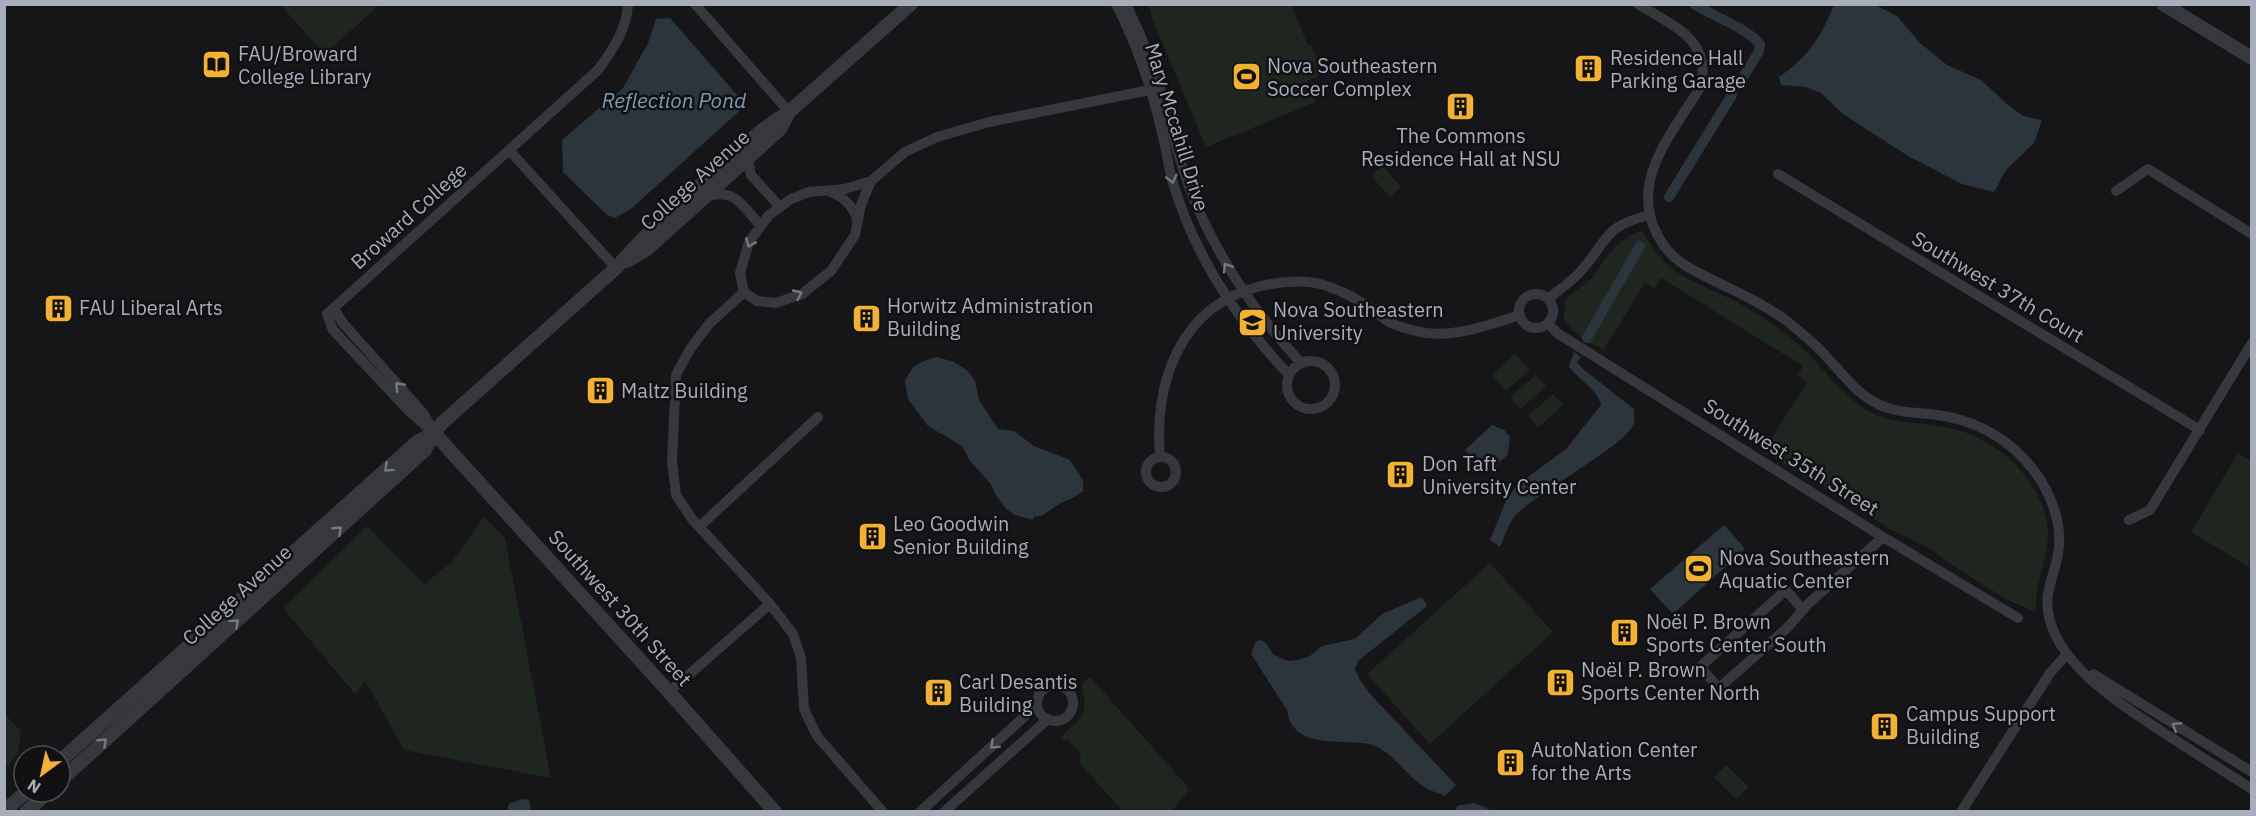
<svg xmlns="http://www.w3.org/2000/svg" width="2256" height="816" font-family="'IBM Plex Sans',sans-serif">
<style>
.green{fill:#1e261f}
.water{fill:#2c353c}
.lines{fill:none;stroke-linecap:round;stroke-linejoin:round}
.canal{stroke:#2c353c;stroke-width:10}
.minor{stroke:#37383d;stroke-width:10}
.tertiary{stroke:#37383d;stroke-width:14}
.oneway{stroke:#757881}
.labels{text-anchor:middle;stroke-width:5;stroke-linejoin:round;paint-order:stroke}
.poi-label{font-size:20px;fill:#a8adb8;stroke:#111113;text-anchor:start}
.street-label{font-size:20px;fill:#a8adb8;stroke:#111113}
.water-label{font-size:21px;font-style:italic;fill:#7f9bb3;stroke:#111113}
</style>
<rect width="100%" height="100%" fill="#161618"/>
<path class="green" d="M280 5H379L325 54Z
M1149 5H1291L1308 45H1311L1324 73 1307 81 1316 102 1206 147 1152 18Z
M1383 166 1401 187 1390 197 1371 176Z
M1642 231C1669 279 1692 279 1737 302 1757 313 1776 326 1793 340 1823 364 1842 400 1877 415 1898 424 1919 422 1940 426 1986 433 2028 465 2044 510 2057 548 2034 575 2036 612L2006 599 1946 561 1934 551 1888 528 1819 483 1805 477 1758 447 1764 438 1770 441 1807 382 1798 375 1803 366 1661 278 1654 288 1645 283 1604 349C1590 345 1572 332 1564 319L1565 300C1574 292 1583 286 1591 278 1607 259 1616 238 1642 231Z
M1515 354 1530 370 1506 391 1492 375Z
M1536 375 1546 386 1521 409 1510 397Z
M1553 394 1563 405 1538 428 1528 416Z
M2238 453 2251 461V568L2191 532Z
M484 517 505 538 551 778 404 750 365 680 355 694 283 608 367 526 424 584 452 562Z
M1490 563 1553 632 1430 744 1367 674Z
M1090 677 1188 787V791L1172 811H1123L1079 763 1081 754 1068 740H1064L1062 738C1066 729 1070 729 1076 723 1087 713 1086 699 1081 685Z
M5 714 21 731 18 754 5 768Z
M1726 765 1749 787 1736 799 1714 777Z"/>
<path class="water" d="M1834 5H1875L1897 16 1920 43 1947 65 1981 80 2008 105 2023 116 2042 120 2034 143 2006 170 1994 192 1962 184 1908 156 1843 114 1821 93 1806 87 1781 85 1779 77C1808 57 1821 37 1834 5Z
M670 18 746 105 632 208 615 218 607 215 563 172 562 140 623 88 648 43 656 19Z
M1574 352 1581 357 1577 362 1583 369 1634 409C1634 413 1635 419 1634 423 1631 442 1534 494 1514 517 1508 526 1504 537 1500 547L1490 540 1506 501 1516 486 1566 449 1601 405C1599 390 1577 379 1569 366Z
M937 357 954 362 968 371 975 381 979 400 998 429 1014 431 1034 446 1070 460 1083 480V491C1073 499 1065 500 1056 506 1048 511 1045 516 1034 517L1033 520 1015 515 1006 509 995 494 991 484 970 461 962 446 928 426 908 399 905 381 913 367 924 361Z
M1492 425 1504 430 1510 437 1508 454 1487 474 1484 471 1472 472 1466 466 1468 453 1465 450Z
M1724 525 1745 549 1673 614 1650 589Z
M1422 597 1427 606 1358 661 1355 669 1360 680 1371 695 1456 785 1445 796C1436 792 1427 790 1420 784 1404 772 1389 748 1369 744 1342 739 1292 750 1287 710L1251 654 1256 641 1261 640 1266 643 1273 654 1287 661 1298 660 1310 656 1322 646 1355 639 1382 614Z
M522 799 529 800 531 811H507L509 804Z
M1474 803 1485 807 1490 811H1456L1457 806Z"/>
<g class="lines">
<path class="canal" d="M1694 4C1714 17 1745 27 1760 44L1759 51 1741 81
M1669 197 1732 95
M1587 338 1640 246"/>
<path class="minor" d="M695 4 789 112
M1116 4C1137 45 1152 88 1162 133 1167 150 1168 169 1174 186 1196 258 1238 321 1289 375
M1126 4C1139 32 1152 60 1160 89 1170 121 1177 155 1189 186 1214 253 1253 311 1301 363
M1638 4C1671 25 1716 41 1699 89 1672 134 1628 182 1658 236 1666 252 1679 263 1695 271 1727 288 1758 300 1787 321 1798 330 1809 339 1819 349 1840 369 1856 397 1885 407 1902 414 1919 412 1937 415 1970 419 2001 434 2024 459 2047 483 2064 520 2058 554 2054 577 2042 596 2050 621 2064 671 2130 711 2172 738 2198 755 2225 772 2252 789
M509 150 616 268
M748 159 751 175 780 207
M1778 174 2200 430
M871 181 861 205 855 235 831 271 802 294 776 303 757 301 744 292 740 273 749 242 769 215 791 199 809 192 845 189 871 181 905 152 937 137 989 122 1160 88
M829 191C843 197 852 204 857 219
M2116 191 2148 169 2252 234
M708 196C736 188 743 207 760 225
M744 292 709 324 690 349 676 375 672 462 676 495 692 519 770 604 793 634 801 658 804 709 817 736 883 812
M1519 311a17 17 0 1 1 34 0a17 17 0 1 1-34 0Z
M1548 299C1559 290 1571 282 1580 272 1609 240 1602 227 1649 215
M334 308 342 322 424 414 431 427
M1548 323 1557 333 1883 537 2018 618
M1287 385a24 24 0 1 1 48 0a24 24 0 1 1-48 0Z
M434 433 410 412 333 330 327 314 598 70C612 51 627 29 628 4
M1160 457C1154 382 1180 305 1261 286 1283 281 1303 279 1324 285 1342 291 1358 299 1373 310 1379 314 1384 319 1391 323 1402 328 1415 331 1426 333 1457 337 1491 324 1520 315
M1146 472a15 15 0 1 1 30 0a15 15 0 1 1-30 0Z
M2129 520 2150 510 2252 343
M699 527 818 417
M1803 610 1786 590 1700 667 1719 688 1788 627 1808 604 1883 537
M2093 674 2252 772
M1037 703a18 18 0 1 1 36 0a18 18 0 1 1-36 0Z
M669 692 770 604
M920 812 1037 705
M944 812 1048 719
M1961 812 2050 673 2067 654"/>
<path class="tertiary" d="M2163 4 2252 58
M627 261 646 250 780 129 789 112
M434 433 669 692 775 812
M60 761 417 442 434 433
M60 781 425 450 434 433 442 423 616 268C648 231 684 199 721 167 743 147 764 126 789 112L911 4
M4 811 26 792
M26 812 48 792"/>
</g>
<defs><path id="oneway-chevron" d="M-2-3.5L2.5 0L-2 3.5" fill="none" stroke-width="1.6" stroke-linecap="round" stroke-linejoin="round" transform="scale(1.5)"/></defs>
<g class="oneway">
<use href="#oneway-chevron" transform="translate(1172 179) rotate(76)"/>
<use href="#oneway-chevron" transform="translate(750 243) rotate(114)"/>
<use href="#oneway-chevron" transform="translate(1227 267) rotate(-121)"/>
<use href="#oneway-chevron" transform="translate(798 294) rotate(-25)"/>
<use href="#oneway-chevron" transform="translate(399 386) rotate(-132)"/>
<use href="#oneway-chevron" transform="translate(388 468) rotate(138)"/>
<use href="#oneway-chevron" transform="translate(338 530) rotate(-43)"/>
<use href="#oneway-chevron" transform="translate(235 623) rotate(-42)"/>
<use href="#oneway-chevron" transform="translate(2176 726) rotate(-148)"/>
<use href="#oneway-chevron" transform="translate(103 742) rotate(-43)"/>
<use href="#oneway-chevron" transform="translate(994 745) rotate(138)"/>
</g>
<defs>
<symbol id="library-square" viewBox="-11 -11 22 22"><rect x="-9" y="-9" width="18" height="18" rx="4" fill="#f2b134" stroke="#111113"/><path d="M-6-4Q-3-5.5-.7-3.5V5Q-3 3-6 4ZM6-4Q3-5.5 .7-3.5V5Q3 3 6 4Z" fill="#111"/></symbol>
<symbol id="building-square" viewBox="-11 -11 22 22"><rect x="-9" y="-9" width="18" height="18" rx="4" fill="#f2b134" stroke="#111113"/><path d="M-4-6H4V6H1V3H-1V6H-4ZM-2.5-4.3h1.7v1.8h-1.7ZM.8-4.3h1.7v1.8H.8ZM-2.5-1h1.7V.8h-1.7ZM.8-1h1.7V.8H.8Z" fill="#111"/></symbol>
<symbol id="stadium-square" viewBox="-11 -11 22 22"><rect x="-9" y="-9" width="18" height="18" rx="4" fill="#f2b134" stroke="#111113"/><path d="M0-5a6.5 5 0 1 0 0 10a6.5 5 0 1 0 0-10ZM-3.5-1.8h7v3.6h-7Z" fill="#111"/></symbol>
<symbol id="university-square" viewBox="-11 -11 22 22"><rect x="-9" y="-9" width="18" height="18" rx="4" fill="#f2b134" stroke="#111113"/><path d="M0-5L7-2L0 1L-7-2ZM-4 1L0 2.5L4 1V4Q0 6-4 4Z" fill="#111"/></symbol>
</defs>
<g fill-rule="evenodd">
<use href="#library-square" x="200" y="48" width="33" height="33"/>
<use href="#building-square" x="1572" y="52" width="33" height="33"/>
<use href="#stadium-square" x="1230" y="60" width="33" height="33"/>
<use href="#building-square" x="1444" y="90" width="33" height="33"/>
<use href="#building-square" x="42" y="292" width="33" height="33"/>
<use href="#building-square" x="850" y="302" width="33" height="33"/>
<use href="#university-square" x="1236" y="306" width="33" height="33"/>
<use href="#building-square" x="584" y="374" width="33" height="33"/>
<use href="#building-square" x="1384" y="458" width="33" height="33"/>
<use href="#building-square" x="856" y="520" width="33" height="33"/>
<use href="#stadium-square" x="1682" y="552" width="33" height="33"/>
<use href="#building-square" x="1608" y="616" width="33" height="33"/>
<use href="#building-square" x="1544" y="666" width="33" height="33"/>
<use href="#building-square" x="922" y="676" width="33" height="33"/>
<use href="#building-square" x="1868" y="710" width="33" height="33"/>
<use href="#building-square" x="1494" y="746" width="33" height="33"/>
</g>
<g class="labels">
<g class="poi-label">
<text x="238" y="61">FAU/Broward<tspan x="238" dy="23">College Library</tspan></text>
<text x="1610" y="65">Residence Hall<tspan x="1610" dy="23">Parking Garage</tspan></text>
<text x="1267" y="73">Nova Southeastern<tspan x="1267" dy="23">Soccer Complex</tspan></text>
<text x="1461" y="143" text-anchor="middle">The Commons<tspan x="1461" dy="23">Residence Hall at NSU</tspan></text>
<text x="887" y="313">Horwitz Administration<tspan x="887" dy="23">Building</tspan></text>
<text x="79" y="315">FAU Liberal Arts</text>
<text x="1273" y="317">Nova Southeastern<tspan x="1273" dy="23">University</tspan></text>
<text x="621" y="398">Maltz Building</text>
<text x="1422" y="471">Don Taft<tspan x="1422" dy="23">University Center</tspan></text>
<text x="893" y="531">Leo Goodwin<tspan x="893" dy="23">Senior Building</tspan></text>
<text x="1719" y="565">Nova Southeastern<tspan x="1719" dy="23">Aquatic Center</tspan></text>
<text x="1646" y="629">Noël P. Brown<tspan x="1646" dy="23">Sports Center South</tspan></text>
<text x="1581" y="677">Noël P. Brown<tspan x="1581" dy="23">Sports Center North</tspan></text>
<text x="959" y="689">Carl Desantis<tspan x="959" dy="23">Building</tspan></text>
<text x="1906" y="721">Campus Support<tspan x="1906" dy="23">Building</tspan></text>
<text x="1531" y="757">AutoNation Center<tspan x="1531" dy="23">for the Arts</tspan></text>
</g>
<g class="street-label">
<text transform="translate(1177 127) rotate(73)" y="7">Mary Mccahill Drive</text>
<text transform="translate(695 180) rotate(-42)" y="7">College Avenue</text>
<text transform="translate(409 216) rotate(-42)" y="7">Broward College</text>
<text transform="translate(1998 287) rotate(31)" y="7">Southwest 37th Court</text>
<text transform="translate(1791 457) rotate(32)" y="7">Southwest 35th Street</text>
<text transform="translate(237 595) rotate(-42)" y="7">College Avenue</text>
<text transform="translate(620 608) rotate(48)" y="7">Southwest 30th Street</text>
</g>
<g class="water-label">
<text x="674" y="108">Reflection Pond</text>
</g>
</g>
<rect width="2256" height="816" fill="none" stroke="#a8adb8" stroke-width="12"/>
<g transform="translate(42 774) rotate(213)"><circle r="28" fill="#111113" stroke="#4d4f55" stroke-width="1.5"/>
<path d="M0-4.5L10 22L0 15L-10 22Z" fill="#f2b134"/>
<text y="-9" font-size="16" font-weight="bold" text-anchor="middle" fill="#a8adb8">N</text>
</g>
</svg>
